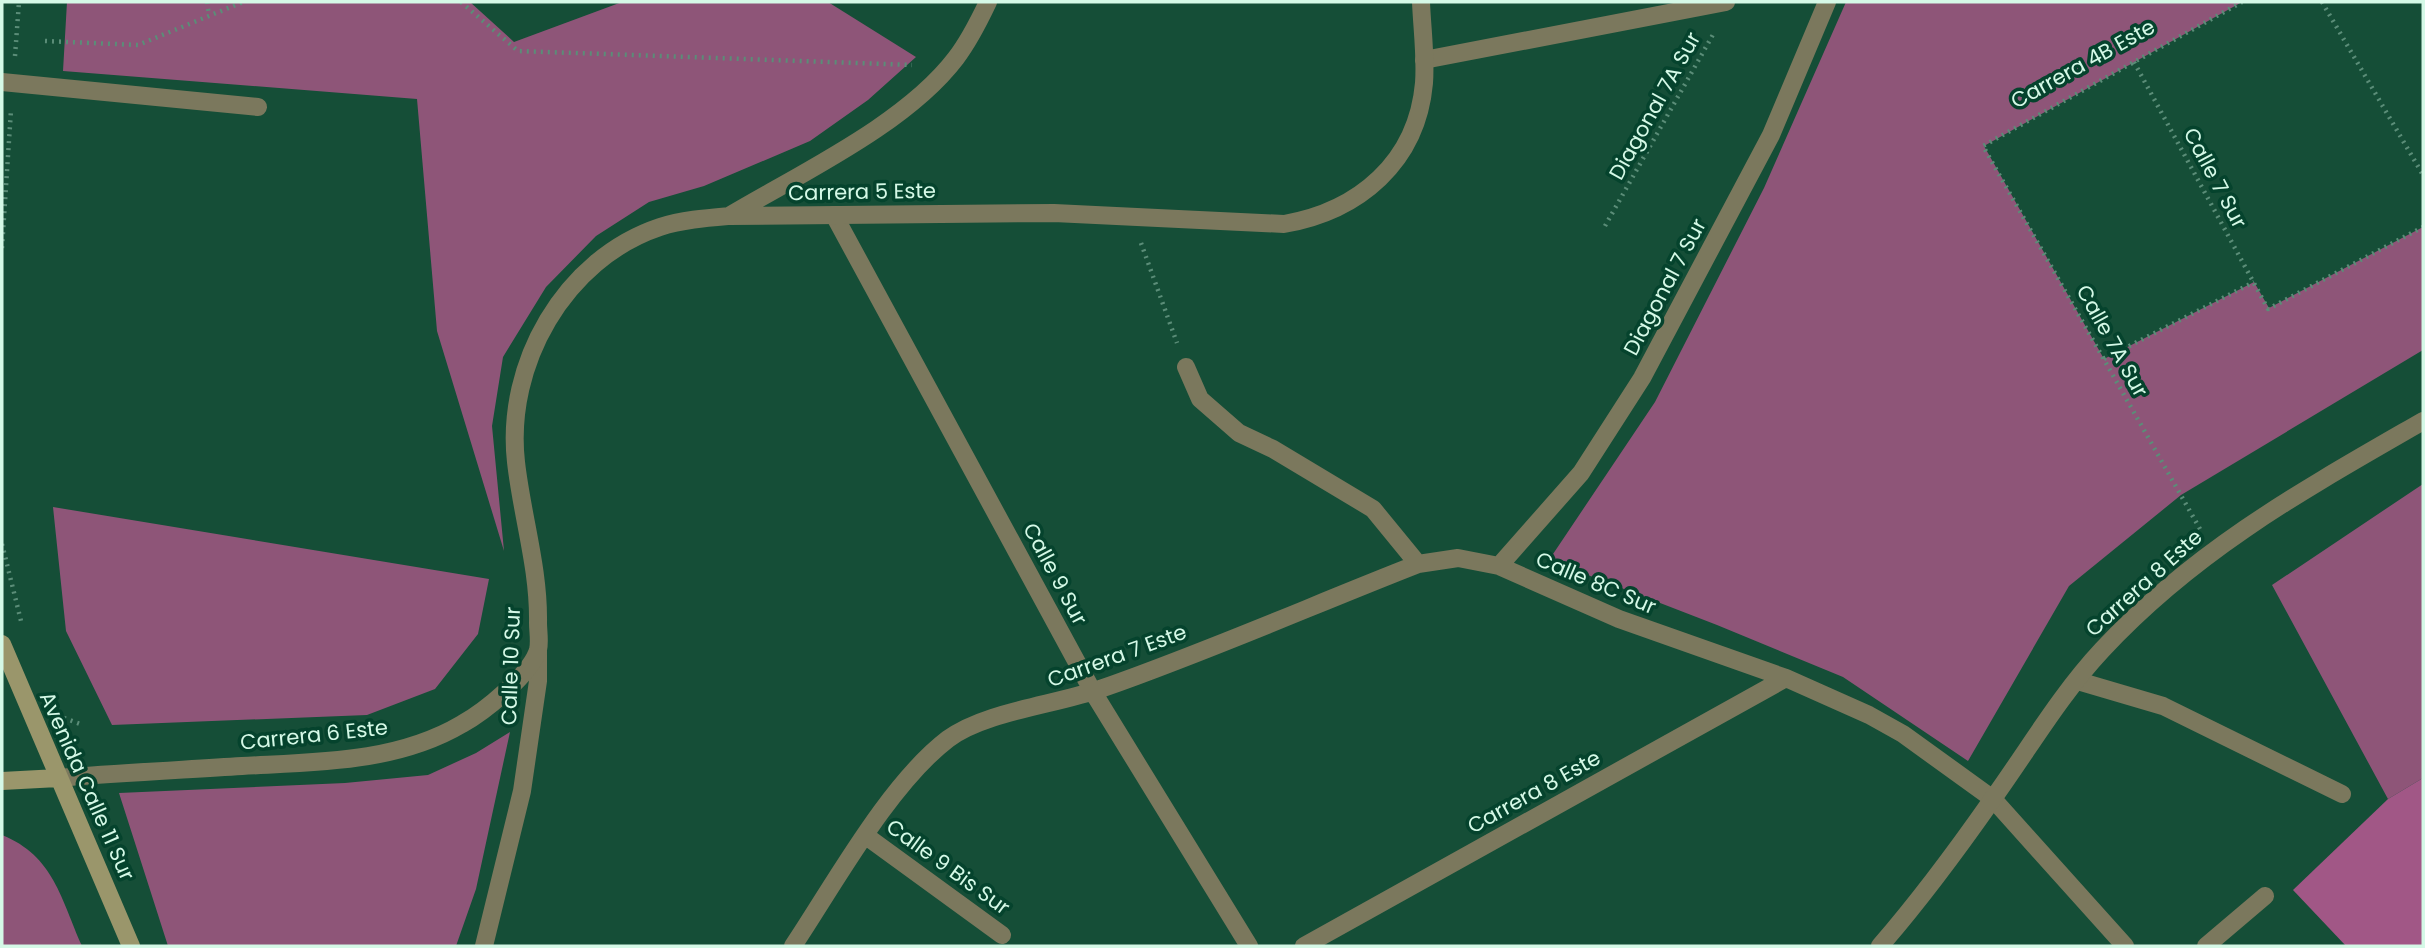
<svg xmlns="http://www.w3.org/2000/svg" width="2425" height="948" font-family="Poppins,sans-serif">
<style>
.green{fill:#8e5578}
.forest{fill:#a15786}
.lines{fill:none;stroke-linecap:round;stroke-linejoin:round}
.path{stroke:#5b8d78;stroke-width:4.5;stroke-dasharray:2 5;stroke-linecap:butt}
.service{stroke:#7b785d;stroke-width:18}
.minor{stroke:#7b785d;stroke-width:18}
.tertiary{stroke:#7b785d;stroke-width:18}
.secondary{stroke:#9a966b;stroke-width:18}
.labels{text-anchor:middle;stroke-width:7;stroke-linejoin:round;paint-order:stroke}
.street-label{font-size:21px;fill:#d5f9e7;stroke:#05432d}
</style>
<rect width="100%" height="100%" fill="#154e37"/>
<path class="green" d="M67 2H470L514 42 622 2H828L916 57 868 100 810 141 704 186 649 202 596 236 546 287 503 357 492 426 504 551 437 331 417 99 63 71Z
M1846 2H2242L1984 146 2104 359 2254 282 2269 308 2423 227V350L2181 495 2069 586 1968 761 1843 677 1717 625 1549 560 1655 402 1764 188Z
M2423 484V778L2388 799 2272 585Z
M53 507 489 579 478 634 435 689 367 715 112 725 66 631Z
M510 732 476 889 456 946H168L119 793 345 783 428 775 476 753Z
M2 835C54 856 61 899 82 946H2Z"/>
<path class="forest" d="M2423 778V946H2346L2293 890 2388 799Z"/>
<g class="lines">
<path class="path" d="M207 2 209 15
M461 2 518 51 912 65
M2322 2 2423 175
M45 41 138 45 243 2
M15 56 19 2
M2134 62 2268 309 2423 227
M1605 226 1715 31
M1141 243 1177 343
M2 248 11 110
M2104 359 2254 282
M2200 529 1983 146 2242 2
M2 544 22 625
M64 718 83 725"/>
<path class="service" d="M2 82 258 107
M2078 681 2163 706 2342 794"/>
<path class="minor" d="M1424 60 1726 2
M834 215 1093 692 1249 946
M1186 367 1200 399 1239 433 1273 449 1373 509 1418 564
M1499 566 1581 473 1642 378 1771 135 1827 2
M866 836 1002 935
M484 946 522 791 538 681V651
M793 946C835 883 889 784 948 739 986 711 1056 705 1103 688 1209 651 1313 605 1418 564L1458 558 1499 566 1619 619 1786 678 1869 715 1903 734 1993 799 2125 946
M1304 946 1786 678
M2206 946 2265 896"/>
<path class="tertiary" d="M729 216C801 173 906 124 956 58 969 41 979 21 988 2
M58 778C119 773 180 770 242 766 316 762 396 763 462 724 484 712 531 674 538 650 540 642 538 631 538 623 539 568 522 516 516 462 505 365 564 259 660 227 682 220 706 218 729 216L1054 213 1284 224C1359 211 1417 162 1424 83 1426 56 1422 28 1421 2
M1880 946C1920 900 1957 850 1992 800 2028 750 2060 695 2102 650 2196 549 2305 489 2423 421"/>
<path class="secondary" d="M2 644 131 946
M2 781 58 778"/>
</g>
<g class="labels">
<g class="street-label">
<text transform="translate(2083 64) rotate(-29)" y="7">Carrera 4B Este</text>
<text transform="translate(1655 106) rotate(-61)" y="7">Diagonal 7A Sur</text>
<text transform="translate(2215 178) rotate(62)" y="7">Calle 7 Sur</text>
<text transform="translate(862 192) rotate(-1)" y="7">Carrera 5 Este</text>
<text transform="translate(1665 287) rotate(-62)" y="7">Diagonal 7 Sur</text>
<text transform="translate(2112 341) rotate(61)" y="7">Calle 7A Sur</text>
<text transform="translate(1055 574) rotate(62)" y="7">Calle 9 Sur</text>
<text transform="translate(1596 583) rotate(23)" y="7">Calle 8C Sur</text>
<text transform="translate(2144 583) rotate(-42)" y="7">Carrera 8 Este</text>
<text transform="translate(1117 656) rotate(-20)" y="7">Carrera 7 Este</text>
<text transform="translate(511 666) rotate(-88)" y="7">Calle 10 Sur</text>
<text transform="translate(314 735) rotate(-6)" y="7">Carrera 6 Este</text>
<text transform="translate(87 786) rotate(66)" y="7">Avenida Calle 11 Sur</text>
<text transform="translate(1534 792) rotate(-29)" y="7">Carrera 8 Este</text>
<text transform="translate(948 867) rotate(36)" y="7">Calle 9 Bis Sur</text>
</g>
</g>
<rect width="2425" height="948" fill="none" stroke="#d5f9e7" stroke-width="7"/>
</svg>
